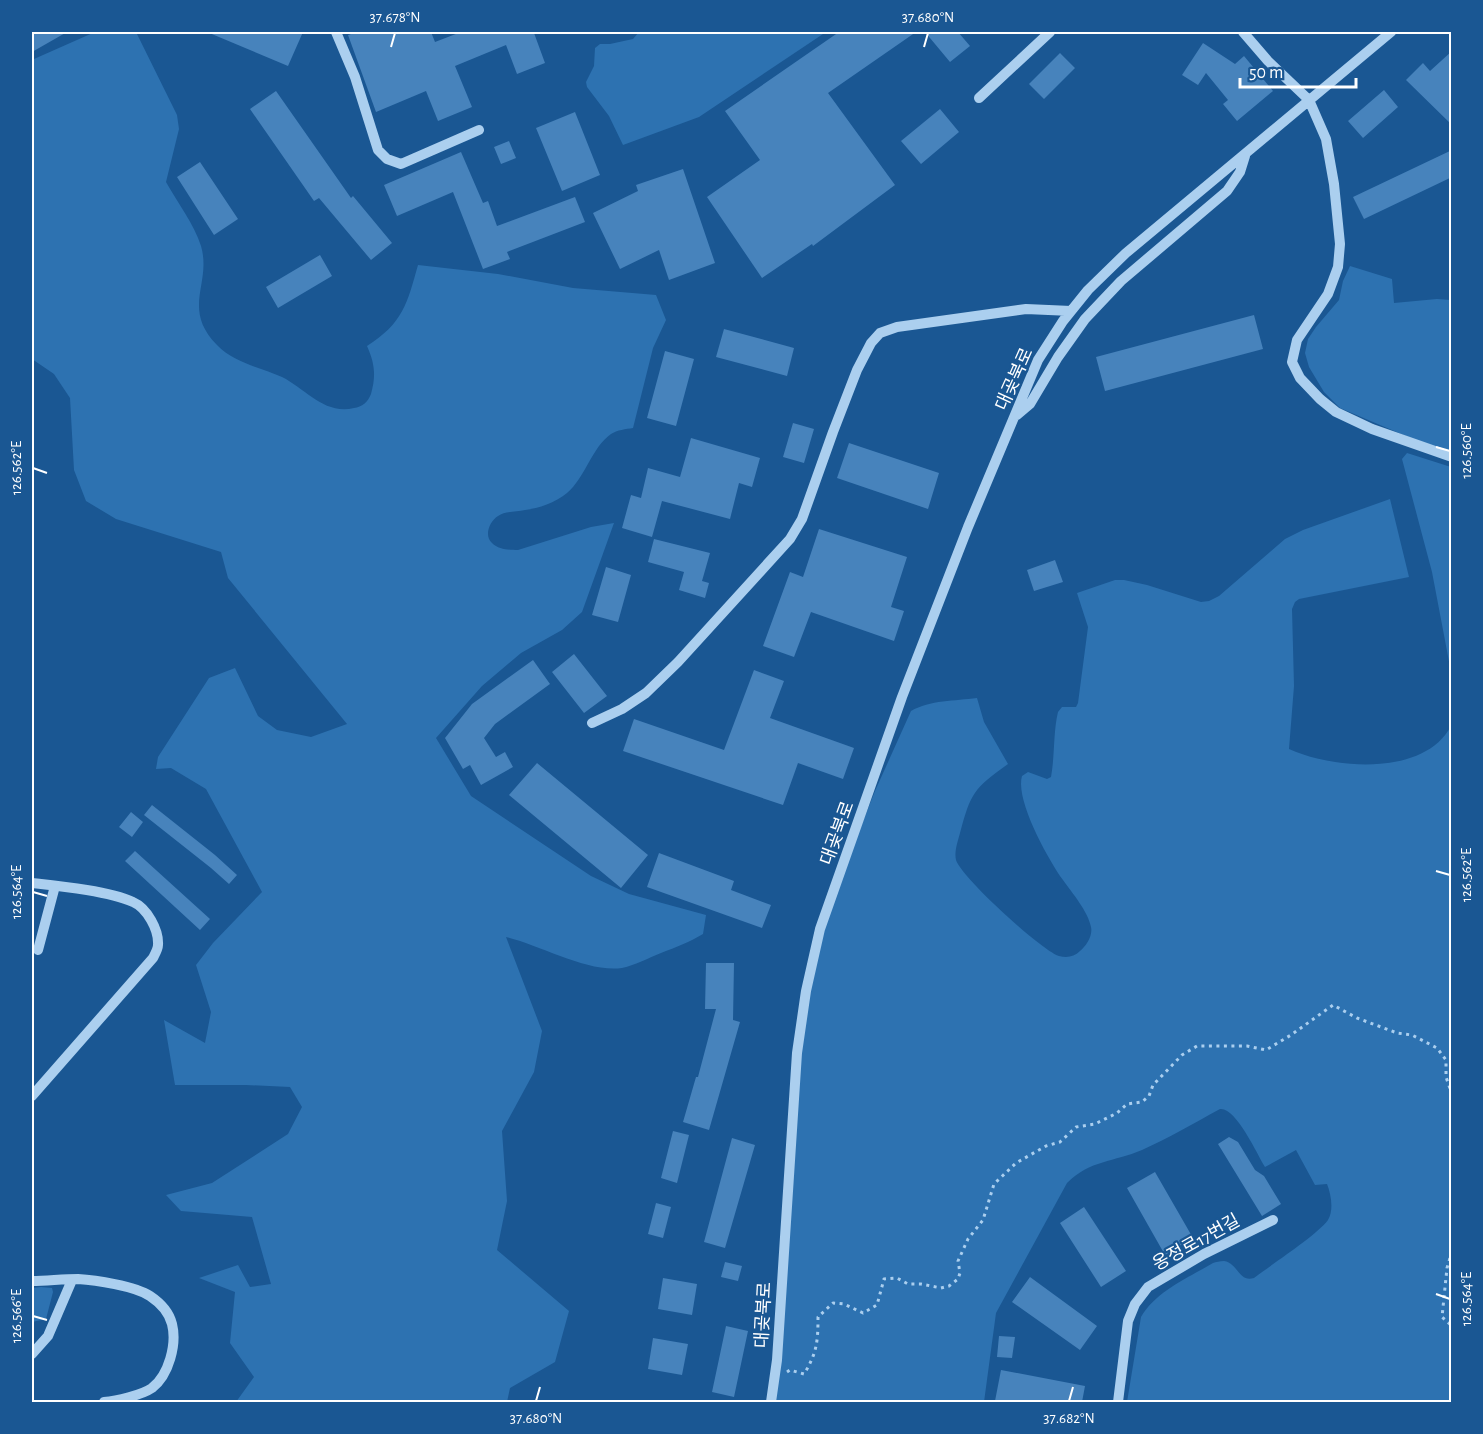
<svg xmlns="http://www.w3.org/2000/svg" width="1483" height="1434" font-family="'Alegreya Sans','Noto Sans KR',sans-serif">
<style>
.green{fill:#2d72b1}
.building{fill:#4783bc}
.lines{fill:none;stroke-linecap:round;stroke-linejoin:round}
.path{stroke:#abcfef;stroke-width:3;stroke-dasharray:3 4.5;stroke-linecap:butt}
.minor{stroke:#abcfef;stroke-width:10}
.ticks{fill:none;stroke:#fff;stroke-width:2}
.labels{text-anchor:middle;stroke-width:4.5;stroke-linejoin:round;paint-order:stroke}
.street-label{font-size:18px;fill:#fff;stroke:#1a5793}
.neatline{fill:none;stroke:#fff;stroke-width:2}
.ticks-label{font-size:15px;text-anchor:middle;fill:#fff}
</style>
<rect width="100%" height="100%" fill="#1a5793"/>
<path class="green" d="M95 32H136L177 115 179 129 166 182C177 202 194 224 201 246 212 284 181 308 217 345 234 363 260 367 282 377 306 389 324 415 354 408 362 407 368 402 371 394 376 376 375 364 367 346 403 323 407 304 418 265L498 274 573 288 656 295 666 320 653 348 633 428C626 429 617 430 611 434 592 447 585 478 567 493 555 503 539 508 525 510 516 512 505 511 498 516 489 522 484 536 492 543 499 550 510 550 518 550L591 527 614 523 582 612 562 630 521 653 482 686 436 738 471 796 591 876 629 894 706 915 703 934C690 942 676 947 661 953 648 958 636 965 622 968 588 973 540 945 506 937L542 1031 534 1072 502 1131 507 1201 497 1250 569 1311 555 1362 510 1388 507 1402H236L254 1377 230 1343 235 1292 199 1278 238 1265 250 1287 271 1284 252 1217 181 1211 166 1195 212 1183 288 1134 302 1107 290 1087 246 1085H175L164 1020 205 1043 211 1012 196 965 213 943 262 892 206 789 171 768 156 769 158 757 209 678 235 668 258 716 277 730 311 737 347 724 228 578 221 552 116 519 86 501 74 470 70 398 54 374 32 359V56L34 59Z
M639 32H826L699 117 623 145 609 116 587 87 586 82 594 66 595 48 600 44H610L633 39Z
M1350 266 1392 279 1394 303 1437 299 1451 300V452L1413 439 1340 408 1324 392 1309 367 1305 353 1308 339 1316 327 1339 300 1343 281Z
M1407 453 1451 467V672L1432 572 1402 459Z
M1390 499 1409 577 1299 599 1295 602 1292 609 1294 686 1289 749C1333 769 1424 777 1451 726V1402H1127L1141 1317C1156 1291 1188 1278 1213 1263 1216 1262 1220 1261 1224 1261 1238 1263 1239 1283 1254 1278 1272 1264 1316 1236 1328 1220 1334 1210 1331 1194 1327 1184L1315 1185 1296 1150 1265 1167C1257 1154 1236 1107 1220 1109 1194 1123 1169 1138 1142 1150 1114 1162 1090 1160 1067 1183L996 1313 984 1402H775L791 1126 812 966 844 869 875 791 911 711C930 700 955 701 977 698L984 722 1008 764C973 789 971 793 960 833 958 841 954 851 956 860 961 877 1041 950 1059 956 1067 958 1074 957 1080 951 1086 946 1093 936 1091 927 1088 911 1072 893 1063 880 1048 859 1015 800 1022 776L1028 772 1047 779 1051 777C1055 755 1053 733 1058 712L1062 707H1076L1078 703 1088 627 1077 593 1115 580H1124L1147 585 1201 602 1209 601 1219 596 1285 539 1303 530Z
M41 1287 52 1288 53 1292 46 1319 32 1322V1288Z"/>
<path class="building" d="M32 32H67L32 52Z
M207 32H303L288 66Z
M357 32H431L435 42 461 32H537L534 33 545 63 517 74 506 45 455 66 472 107 438 121 426 91 376 112 348 35Z
M839 32H916L828 93 895 185 813 246 812 244 762 278 707 197 760 160 725 111Z
M925 32H958L970 46 950 62Z
M1203 43 1235 64 1244 56 1273 91 1237 121 1223 104 1228 100 1206 73 1198 85 1182 75Z
M1452 51V125L1406 80 1423 63 1430 71Z
M1060 53 1075 68 1044 99 1029 84Z
M1384 90 1398 107 1363 138 1348 121Z
M276 91 351 198 353 196 392 243 371 260 319 198 314 201 250 109Z
M940 109 959 132 921 164 901 141Z
M575 112 600 175 562 191 536 128Z
M509 141 516 158 501 164 494 147Z
M1452 150V177L1364 219 1353 197Z
M461 152 483 203 488 201 497 226 575 197 585 222 507 252 510 259 483 269 453 192 397 216 384 185Z
M200 162 238 219 214 235 177 177Z
M683 169 715 263 669 280 659 250 620 269 593 213 638 191 636 185Z
M320 255 332 276 278 308 266 287Z
M1254 315 1263 349 1105 391 1096 357Z
M724 329 794 348 787 376 716 357Z
M665 351 694 359 676 426 647 418Z
M793 423 814 429 804 463 783 457Z
M691 438 760 458 752 487 739 483 730 519 662 501 652 537 622 528 631 495 641 498 648 468 680 477Z
M849 443 939 473 928 509 837 478Z
M819 529 907 557 891 607 904 611 894 641 811 612 794 657 763 646 790 572 803 577Z
M654 539 710 553 702 581 709 583 705 598 679 590 684 572 648 562Z
M1055 560 1063 582 1034 591 1027 570Z
M606 567 631 575 618 622 592 615Z
M574 654 607 696 584 713 552 672Z
M533 660 550 684 495 724 484 738 496 757 505 752 513 767 481 785 470 765 463 769 445 738 472 704Z
M754 670 784 681 770 718 854 748 843 779 798 763 783 805 623 751 634 719 724 750Z
M537 763 648 855 621 888 509 795Z
M152 805 215 855 237 875 229 884 211 868 144 815Z
M131 812 143 822 132 837 119 827Z
M135 851 210 919 200 930 125 861Z
M659 853 734 881 731 890 771 905 762 928 647 887Z
M706 963H734L733 1020 740 1022 709 1130 683 1122 696 1077H698L716 1009H705Z
M673 1131 689 1135 677 1183 661 1178Z
M1229 1137 1238 1142 1255 1170 1264 1176 1281 1204 1262 1216 1218 1144Z
M732 1138 755 1145 725 1248 704 1242Z
M1155 1172 1193 1238 1165 1255 1127 1188Z
M656 1203 671 1207 663 1238 648 1234Z
M1084 1207 1126 1271 1101 1287 1060 1223Z
M725 1262 742 1266 738 1281 721 1277Z
M1030 1277 1097 1326 1080 1350 1012 1302Z
M663 1278 697 1284 692 1315 658 1309Z
M726 1326 748 1331 734 1397 712 1392Z
M999 1336 1015 1337 1012 1358 997 1357Z
M653 1338 688 1344 682 1375 648 1369Z
M1001 1370 1085 1386 1082 1402H1005L995 1401Z"/>
<g class="lines">
<path class="path" d="M1452 1251 1447 1268 1442 1317 1452 1326
M787 1372 790 1370 804 1374C817 1353 818 1341 818 1317L833 1303 844 1304 863 1313 877 1305 884 1279 897 1278 908 1284H921L941 1288 949 1286 958 1279 960 1273 958 1261 968 1239 983 1220 994 1184 1016 1163 1046 1146 1060 1142 1076 1127 1095 1124 1117 1113 1127 1104 1142 1102 1149 1096 1153 1085 1182 1055 1197 1046H1247L1266 1050 1291 1035 1333 1005 1357 1018 1397 1033 1412 1035 1437 1048 1446 1060V1077L1452 1094"/>
<path class="minor" d="M336 32 355 77 378 150 387 159 401 164 479 130
M1243 32 1268 61 1309 100 1326 139 1334 184 1340 244 1338 267 1328 294 1297 340 1292 362 1300 378 1320 399 1336 412 1372 429 1452 457
M979 98 1050 32
M1017 415 1030 404 1058 357 1085 319 1121 281 1227 191 1240 172 1245 156
M592 723 622 709 646 693 678 662 790 539 802 519 833 432 857 370 871 343 880 333 897 327 1026 309 1071 311
M32 883C59 886 109 891 133 902 147 908 159 930 158 945 158 949 155 954 153 958L32 1096
M38 950 55 886
M32 1281C47 1281 62 1279 78 1279 95 1280 135 1286 150 1296 159 1302 169 1312 172 1324 177 1344 169 1375 152 1388 142 1395 116 1401 104 1402
M32 1354 48 1336 72 1280
M771 1402 777 1360 797 1053 806 991 820 929 902 697 968 527 1038 360 1063 321 1088 290 1126 253 1391 32
M1118 1402 1128 1321 1135 1304 1148 1287 1204 1254 1273 1220"/>
</g>
<path class="ticks" d="M391 47 395 33M924 47 928 33M1436 447 1450 451M33 468 47 473M1436 871 1450 875M33 892 47 896M1436 1294 1450 1299M33 1316 47 1320M536 1401 540 1387M1069 1401 1073 1387"/>
<g class="labels">
<g class="street-label">
<text transform="translate(1014 379) rotate(-66)" y="6">대곶북로</text>
<text transform="translate(837 833) rotate(-70)" y="6">대곶북로</text>
<text transform="translate(1196 1242) rotate(-29)" y="6">옹정로17번길</text>
<text transform="translate(763 1315) rotate(-87)" y="6">대곶북로</text>
</g>
</g>
<rect width="1483" height="1434" fill="none" stroke="#1a5793" stroke-width="66"/>
<path d="M1240 78v9h116v-9" fill="none" stroke="#ffffff" stroke-width="3"/>
<text x="1249" y="78" font-size="18" fill="#ffffff" stroke="#1a5793" stroke-width="4.5" paint-order="stroke">50 m</text>
<rect x="33" y="33" width="1417" height="1368" class="neatline"/>
<g class="ticks-label">
<text x="395" y="22">37.678°N</text>
<text x="928" y="22">37.680°N</text>
<text transform="translate(1466 451) rotate(-90)" y="5">126.560°E</text>
<text transform="translate(16 468) rotate(-90)" y="5">126.562°E</text>
<text transform="translate(1466 875) rotate(-90)" y="5">126.562°E</text>
<text transform="translate(16 892) rotate(-90)" y="5">126.564°E</text>
<text transform="translate(1466 1299) rotate(-90)" y="5">126.564°E</text>
<text transform="translate(16 1316) rotate(-90)" y="5">126.566°E</text>
<text x="536" y="1423">37.680°N</text>
<text x="1069" y="1423">37.682°N</text>
</g>
</svg>
